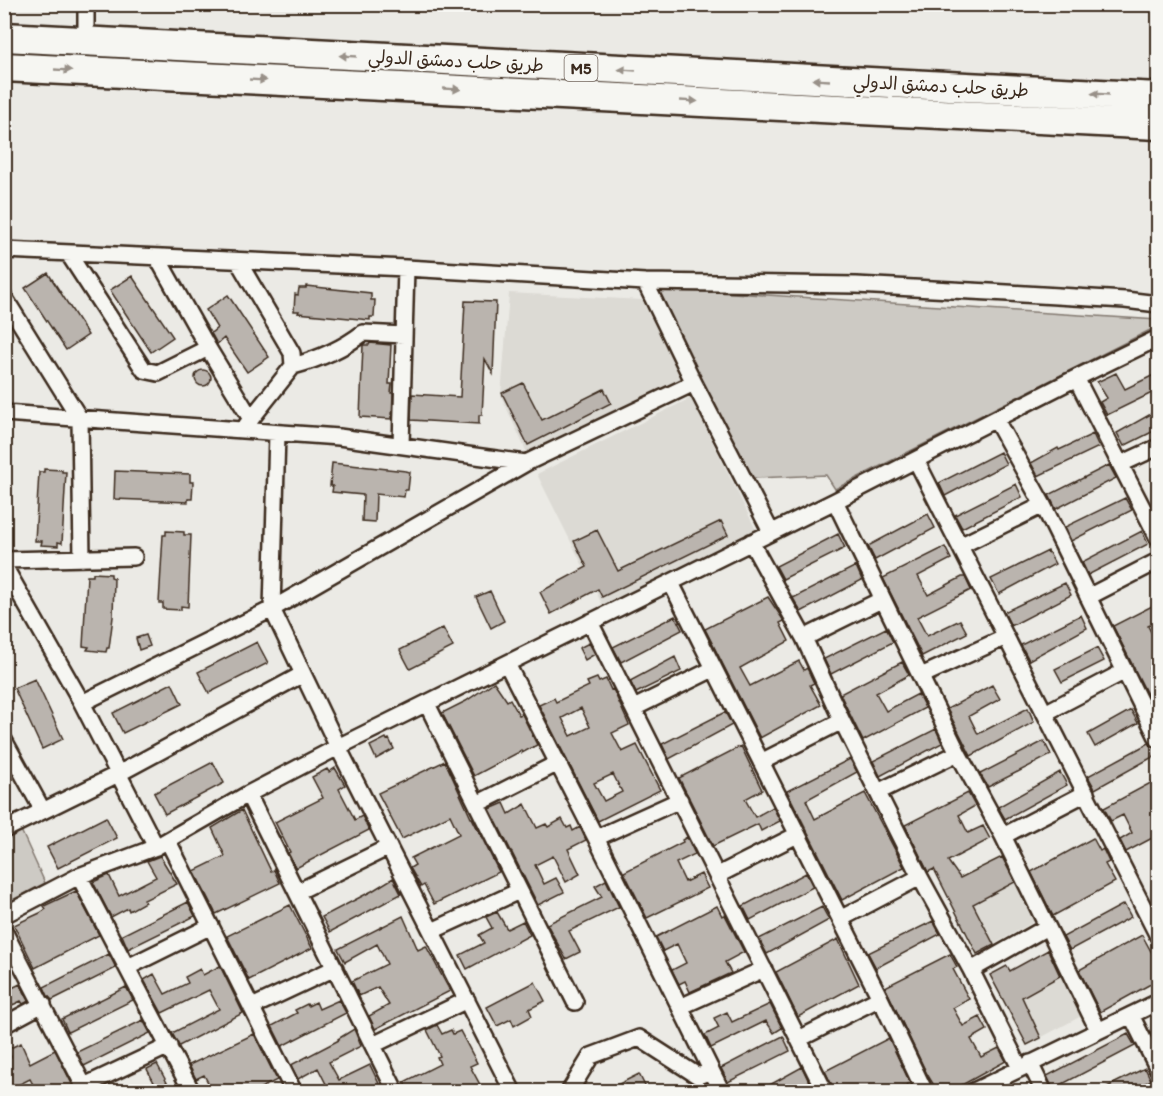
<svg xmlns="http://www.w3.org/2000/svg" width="1163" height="1096" font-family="Itim,'Playpen Sans Arabic',sans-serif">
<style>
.built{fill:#dcdad4}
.green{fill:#cdcac4;stroke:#847a71;stroke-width:1.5}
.building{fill:#bab4ae;stroke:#3b2a1e;stroke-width:1.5;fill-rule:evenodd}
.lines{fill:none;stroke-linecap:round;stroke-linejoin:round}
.minor-casing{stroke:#3b2a1e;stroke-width:20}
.motorway-casing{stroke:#3b2a1e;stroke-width:33}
.minor{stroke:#f6f6f2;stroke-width:15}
.motorway{stroke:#f6f6f2;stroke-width:28}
.oneway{fill:#989088}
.labels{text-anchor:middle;stroke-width:4.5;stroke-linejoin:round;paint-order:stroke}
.shield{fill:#f6f6f2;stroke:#73675e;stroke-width:1.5}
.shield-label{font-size:16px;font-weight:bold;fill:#3b2a1e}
.street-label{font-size:18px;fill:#3b2a1e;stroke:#f6f6f2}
</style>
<rect width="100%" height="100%" fill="#ebeae5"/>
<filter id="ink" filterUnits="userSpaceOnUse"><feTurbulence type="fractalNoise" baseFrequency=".0167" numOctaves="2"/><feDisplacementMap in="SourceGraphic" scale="12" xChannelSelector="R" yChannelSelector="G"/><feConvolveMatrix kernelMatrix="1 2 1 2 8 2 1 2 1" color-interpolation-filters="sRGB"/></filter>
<g filter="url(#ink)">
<path class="built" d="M509 293 642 300 683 380 528 455 501 396Z
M691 398 756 530 603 606 537 474Z
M1003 857 1035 921 977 954 941 884 958 874 961 878Z
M1052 948 1087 1013 1027 1045 990 975 1007 966 1010 970Z"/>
<path class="green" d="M655 288 1158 320V326L835 489 826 475 753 478Z
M20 828 45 883 5 904V835Z"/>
<path class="building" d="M48 273 88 335 66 350 25 288Z
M132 276 173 337 151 352 110 290Z
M306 286 371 293V300H375L374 317H370V320L298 313 299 311H294L295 294 298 295 299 288H306Z
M228 295 269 357 247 372 224 338 217 344 211 333 217 328 206 310Z
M465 301 496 302 493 374 485 359 482 415H479V424L411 420 412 394 460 397Z
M370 343 391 345 389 384H392L391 393H393L392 419 360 417 363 345H369Z
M195 378a8 8 0 1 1 16 0a8 8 0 1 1-16 0Z
M1116 373 1125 389 1158 373V390L1107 415 1100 402 1107 398 1097 382Z
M523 383 542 420 604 389 611 403 528 445 502 393Z
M1158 410V429L1124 446 1117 433Z
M1093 434 1099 447 1038 476 1031 463 1058 448 1059 450Z
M1000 452 1006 464 945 496 939 483Z
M332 463 406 471 410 472 408 490H405L404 497 376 494 375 522 362 521 363 495 332 492 333 486H330Z
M1109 465 1116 478 1056 509 1049 495Z
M44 469 62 470V472H66L62 543 58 542V546L41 545 42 541H35L39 472H44Z
M115 471 190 474V482H193L192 499H188V502L114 499Z
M1016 484 1022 497 962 528 955 515Z
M1125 498 1132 510 1071 541 1065 527Z
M928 514 935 528 875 560 868 546Z
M721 521 728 535 602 597 598 589 551 614 540 592 587 567 574 541 597 530 618 571Z
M166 531 184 532V535H191L188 607 181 606V610L163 609V603H159L163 535H166Z
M1142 531 1148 544 1088 575 1082 562Z
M838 534 845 548 783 579 776 566Z
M945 547 951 559 918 576 928 595 962 577H965L971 590 917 617 927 636 960 620 967 633 922 656 883 578Z
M1048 551 1055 564 999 594 991 579Z
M856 566 862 580 801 612 793 598Z
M93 573 111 574V577L114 578 113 617 109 648H107L106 652 87 650 89 647 83 646 87 576H93Z
M1065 583 1071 595 1011 626 1004 612Z
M490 591 504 621 491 628 476 597Z
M768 597 784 621 780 623 789 641 740 668 750 686 799 661 804 670 807 668 814 683 810 685 821 705 760 738 705 629Z
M1158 603V621L1148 626 1158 646V663L1149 668 1158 686V700L1152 704 1113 626Z
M1081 615 1087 628 1029 660 1021 645Z
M675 616 682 630 621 662 613 647Z
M443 628 453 647 410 669 400 650Z
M886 628 893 642 831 674 824 659Z
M146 635 150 646 139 650 136 638Z
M257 642 268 663 209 693 198 672Z
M589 643 595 654 585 660 579 648Z
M1097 648 1104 661 1062 682 1055 669Z
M675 657 681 671 636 693 630 681Z
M902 662 909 675 876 693 886 711 918 694 925 708 863 741 840 694Z
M597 678 599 682 606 679 611 690 613 689 629 725 612 733 622 752 637 745 660 790 598 821 539 705 554 698 556 702 589 686 587 682ZM581 708 590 727 571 736 562 718ZM613 774 622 792 604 801 594 783Z
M35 679 63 739 42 749 14 688Z
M494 682 507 701 510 699 519 715 522 714 537 745 522 753 521 751 474 776 442 713 466 701Z
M172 683 182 704 123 733 113 713Z
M992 685 1000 699 969 716 978 734 1028 708 1034 722 971 756 947 709Z
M1131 710 1138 723 1095 747 1088 734Z
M725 712 732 725 669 759 662 744Z
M936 729 942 743 880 776 873 761Z
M386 738 387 740 389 739 394 749 376 759 370 746Z
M1044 741 1051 755 988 787 980 774Z
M1149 743 1153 747 1158 749V754L1095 789 1088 776Z
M741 746 762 790 745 799 755 817 773 807 780 821 761 831 758 824 713 846 679 778Z
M850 759 857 772 806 800 815 819 865 793 904 867 842 900 787 791Z
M445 761 471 818H472L499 872 434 904 424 885 421 887 410 868 415 865 411 858 459 834 450 815 402 839 378 793Z
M213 762 224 783 165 814 154 793Z
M335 768 345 785 339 789 355 820 362 816 369 830 296 868 288 853 290 852 275 822 323 798 312 777 327 769 329 772Z
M1060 772 1067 785 1005 819 998 807Z
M1158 779V835L1126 852 1120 840 1132 833 1123 815 1111 821 1104 808Z
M968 793 975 806 959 815 968 833 983 826 990 839 948 861 960 878 1002 857 1015 882 973 904 994 945 977 954 934 869 928 872 905 825Z
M504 803 509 814 525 804 537 828 546 824 548 827 562 819 567 828 571 826 573 831 580 827 586 840 568 849 580 874 566 882 553 856 535 865 544 884 556 878 564 892 538 905 490 809Z
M242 810 271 871 274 870 280 883 216 914 194 871 225 856 212 828Z
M106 817 117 838 58 868 47 847Z
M687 837 695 854 676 863 685 882 701 874 708 888 647 918 624 872 683 842 682 840Z
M1093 838 1100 851 1103 849 1109 862 1105 864 1115 882 1053 916 1031 872Z
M160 856 177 884 144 900 145 902 129 911 128 908 111 917 93 882 109 875 119 896 156 877 147 861Z
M806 873 813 887 750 920 743 906Z
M393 878 401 894 330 932 322 917 372 891Z
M606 880 619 907 569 931 580 952 566 959 547 924 602 897 595 886Z
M76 891 99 935 35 968 14 925 40 913 46 909 44 906Z
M188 902 195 916 128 949 122 935Z
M1124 904 1131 917 1070 950 1063 937Z
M290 905 312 948 249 980 227 936Z
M717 906 722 916 725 915 744 952 725 962 731 973 690 992 685 981 679 984 672 970 686 963 677 944 663 951 656 937Z
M822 907 829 920 767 954 759 939Z
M497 912 507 929 523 921 530 935 467 969 460 955 484 943 479 935 492 928 486 917Z
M403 916 418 950 426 946 450 991 375 1029 369 1016 389 1005 378 987 359 996 352 981 387 964 377 944 345 962 338 949Z
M933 921 940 934 876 968 868 953Z
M1142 935 1158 964V980L1100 1012 1079 970Z
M838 939 859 984 798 1017 776 972Z
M1048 950 1060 976 1022 997 1041 1038 1027 1045 990 975 1007 966 1010 971Z
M109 954 116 968 52 1000 48 996 44 987Z
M950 954 957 967 953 969 969 999 953 1008 963 1026 980 1017 987 1030 971 1039 981 1057 999 1048 1006 1061 949 1092H938L927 1074 885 987Z
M220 966 243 1013 179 1046 172 1033 219 1009 209 990 162 1013 144 980 154 974 165 994 188 983 185 977 200 969 203 975Z
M535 982 545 1001 529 1009 532 1016 514 1026 511 1019 497 1026 487 1007Z
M20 984 29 1001 23 1004 21 1001 4 1009V992Z
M126 987 133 1000 68 1032 62 1019Z
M339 1000 346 1013 282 1046 272 1026 297 1013 295 1010 307 1004 308 1006 316 1002 319 1009Z
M770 1004 782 1028 774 1033 766 1021 711 1048 705 1035 719 1028 714 1018 727 1012 732 1022Z
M143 1020 150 1033 84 1066 77 1052Z
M437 1025 442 1034 451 1030 453 1034 460 1031 477 1063 470 1066 484 1092H409L404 1082 440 1064 437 1057 440 1056 427 1030Z
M354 1029 361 1046 329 1062 339 1080 370 1065 383 1092H317L327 1086 318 1068 298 1079 291 1065 339 1040 338 1039Z
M254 1034 277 1080 253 1092H213L204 1075 196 1079 189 1065Z
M1128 1034 1135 1046 1053 1089 1047 1076Z
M783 1036 790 1051 728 1082 721 1068Z
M889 1038 910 1083 894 1092H835L825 1071Z
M21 1043 30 1063 55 1050 76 1092H37L30 1079 4 1092V1075L11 1071 6 1060 11 1057 8 1049Z
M157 1064 172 1092H159L147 1069Z
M802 1067 814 1092H757Z
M1145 1068 1151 1080 1130 1092H1097Z
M639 1074 648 1092H603Z"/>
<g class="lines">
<defs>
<path id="minor" d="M86 4V42
M4 250 406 268 645 282 856 285 990 292 1125 300 1158 304
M68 253 144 370 158 373 208 348
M157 257 208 348 251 419 243 430
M238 261 292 353 293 366 251 419
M645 282 694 383 771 532
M4 297 80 419 82 559
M293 366C319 359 341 350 363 333L404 335
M1076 378 1158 538
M4 413 339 437 526 463
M996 420 1043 505 1158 739
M277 434 272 609 338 747 513 1092
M401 445 406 268
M916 460 1158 936
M1121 464 1158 447
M835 501 958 753 1003 836 1098 1030
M751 542 804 638 842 721 920 877 971 970 1020 1068
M960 546 1043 505
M4 560 134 557
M4 566 82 703 156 847
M671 583 880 998 925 1092
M1088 597 1158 561
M590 622 825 1092
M804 638 883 599
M507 664 596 838 722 1092
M921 676 1006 637
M82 703 272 609 526 463 694 383
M427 704 575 1002
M634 708 713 669
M1045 713 1125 671
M4 740 43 811
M761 762 842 721
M878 792 958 753
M248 794 396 1092
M477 804 558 763
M4 830 118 774 303 674
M1003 836 1086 793
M596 838 680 800
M168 841 294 1092
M718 875 797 835
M79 876 192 1092
M297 892 389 847
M4 915 79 876 156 847 248 794 338 747 835 501 1076 378 1158 338
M840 919 920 877
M4 931 87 1092
M432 931 519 891
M128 967 211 926
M971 970 1047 927
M252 1007 335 968
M680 1007 764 969
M1131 1015 1158 1069
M4 1025 43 1004
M799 1039 880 998
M373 1045 467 1000
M1030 1063 1044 1092
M84 1086 169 1046
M569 1092 591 1056 639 1038 698 1076 711 1071
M972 1092 1158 1002"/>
<path id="motorway" d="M4 37 1158 97
M4 67 1158 125"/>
</defs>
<use href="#minor" class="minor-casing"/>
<use href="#motorway" class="motorway-casing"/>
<use href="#minor" class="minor"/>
<use href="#motorway" class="motorway"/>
</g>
<defs><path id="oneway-solid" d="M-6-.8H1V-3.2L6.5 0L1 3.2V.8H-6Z" transform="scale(1.5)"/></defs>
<g class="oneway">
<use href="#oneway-solid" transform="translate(348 56) rotate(-177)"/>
<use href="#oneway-solid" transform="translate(63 70) rotate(3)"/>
<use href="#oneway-solid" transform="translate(627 70) rotate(-177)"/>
<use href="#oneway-solid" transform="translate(258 80) rotate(3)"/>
<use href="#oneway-solid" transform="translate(821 80) rotate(-177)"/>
<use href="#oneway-solid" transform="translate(452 89) rotate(3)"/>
<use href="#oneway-solid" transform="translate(1100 94) rotate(-177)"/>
<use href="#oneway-solid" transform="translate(689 101) rotate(3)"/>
</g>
</g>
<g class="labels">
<rect class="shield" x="564.5" y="55" width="33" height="26" rx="4.5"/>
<g class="shield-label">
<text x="581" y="74">M5</text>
</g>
<g class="street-label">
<text transform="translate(456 61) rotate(3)" y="6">طريق حلب دمشق الدولي</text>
<text transform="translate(941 86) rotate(3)" y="6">طريق حلب دمشق الدولي</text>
</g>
</g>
<rect width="1163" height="1096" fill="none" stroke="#f6f6f2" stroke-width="24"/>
<rect x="12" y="12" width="1139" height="1072" fill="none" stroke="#3b2a1e" stroke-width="2" filter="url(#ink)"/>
</svg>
